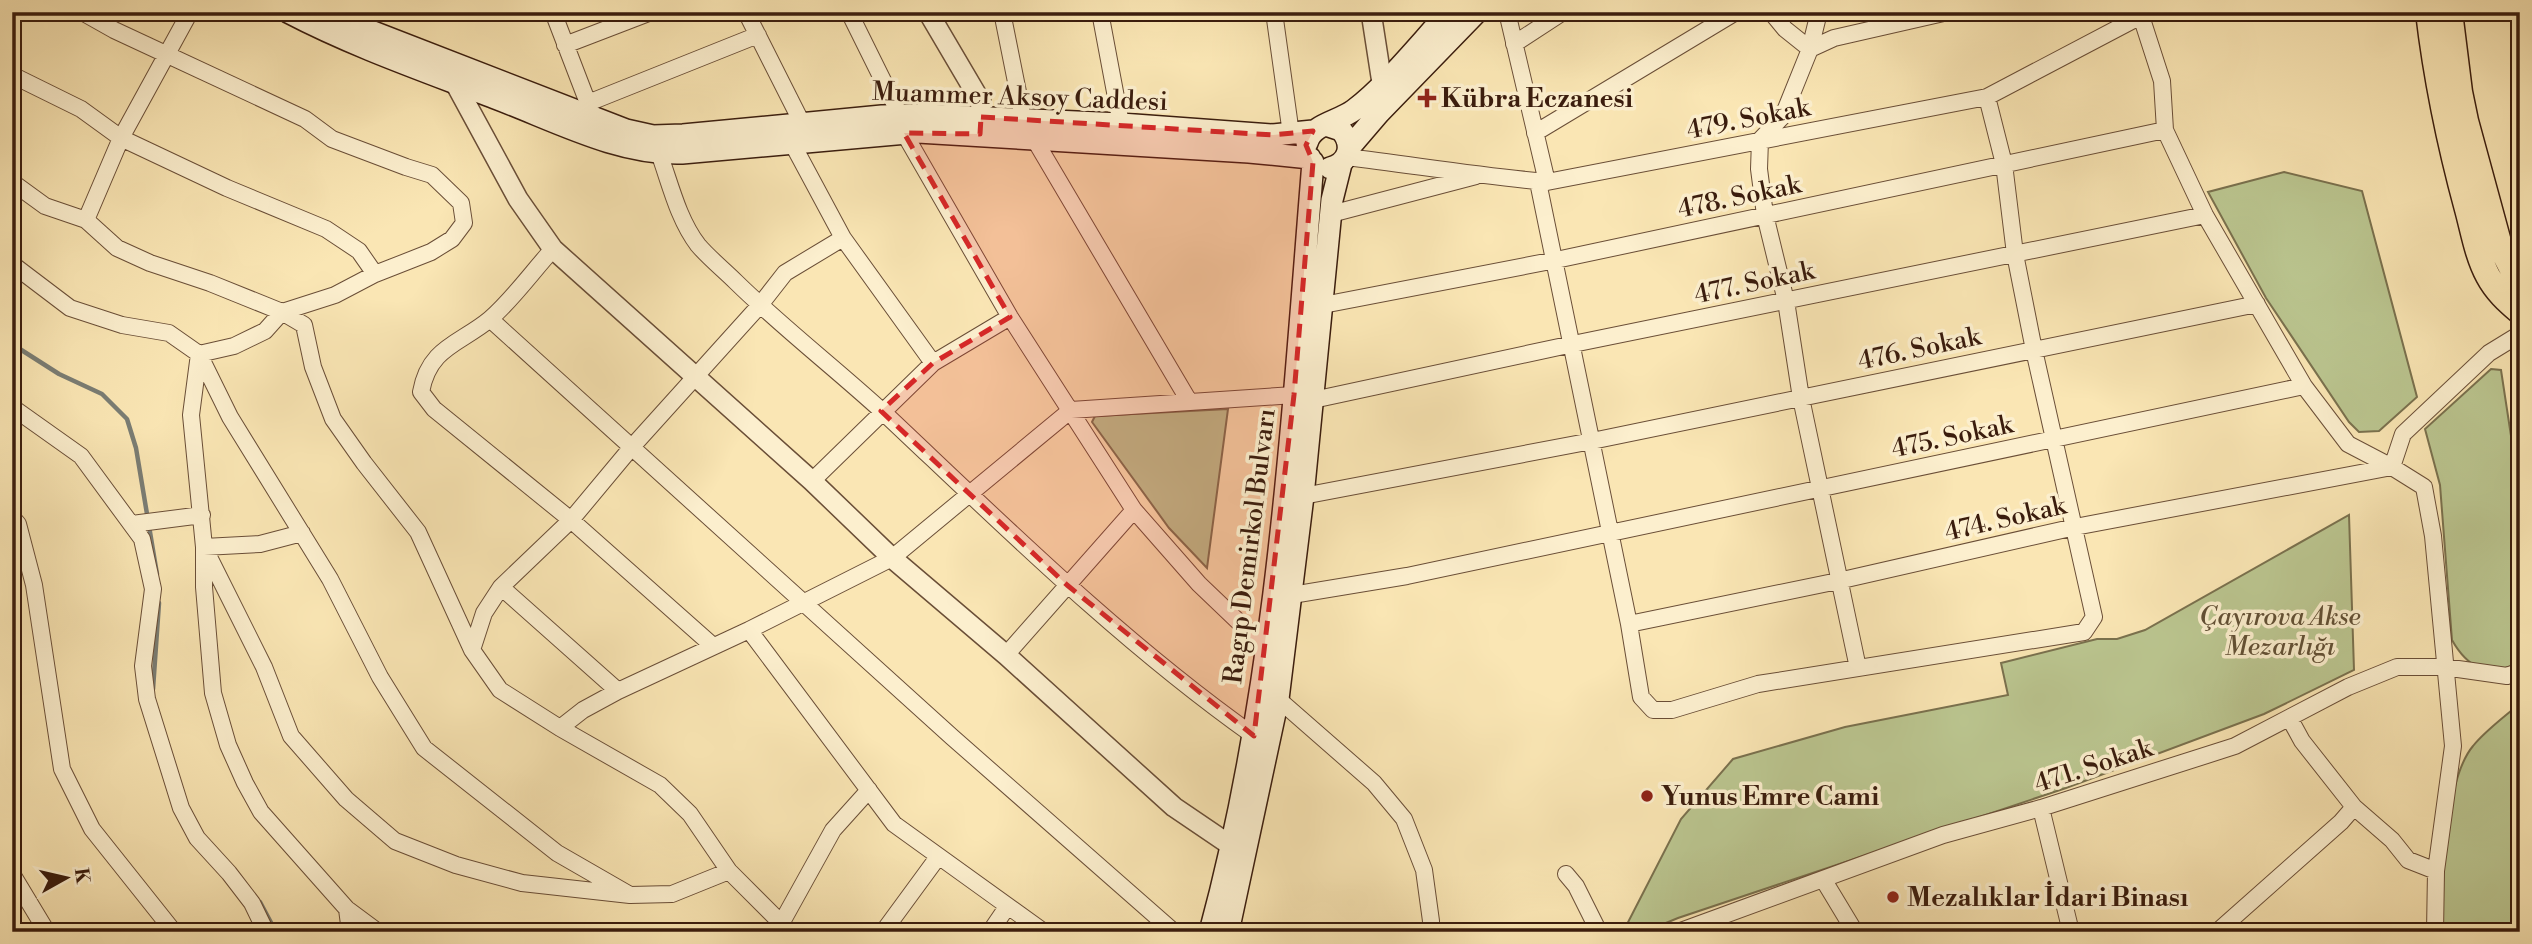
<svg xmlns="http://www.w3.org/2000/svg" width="2532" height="944" font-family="'Libre Bodoni',serif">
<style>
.green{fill:#bbc690;stroke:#7a714e;stroke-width:2}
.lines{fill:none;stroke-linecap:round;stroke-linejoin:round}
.stream{stroke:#7a7d74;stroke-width:4.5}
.minor-casing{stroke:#6a4e37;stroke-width:18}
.tertiary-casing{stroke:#6a4e37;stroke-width:22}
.secondary-casing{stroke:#3a1c0d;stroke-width:24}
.primary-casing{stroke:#3a1c0d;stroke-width:27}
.minor{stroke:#fcefce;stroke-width:16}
.tertiary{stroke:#fcefce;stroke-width:19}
.secondary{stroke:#fcefce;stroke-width:21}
.primary{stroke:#fae6b4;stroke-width:24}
.marked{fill:#d62828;fill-opacity:0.2;stroke:#d62828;stroke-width:5;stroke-dasharray:14 9;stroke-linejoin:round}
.poi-dot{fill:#8f2418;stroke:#fcefce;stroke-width:2.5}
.labels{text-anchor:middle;stroke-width:7;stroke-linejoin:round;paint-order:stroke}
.street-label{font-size:26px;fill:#3a1c0d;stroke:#fcefce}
.poi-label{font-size:26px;font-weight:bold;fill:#3a1c0d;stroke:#fcefce;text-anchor:start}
.park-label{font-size:26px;font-style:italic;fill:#614f34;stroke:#fcefce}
</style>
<rect width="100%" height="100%" fill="#fae6b4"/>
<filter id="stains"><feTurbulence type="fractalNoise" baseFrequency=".00286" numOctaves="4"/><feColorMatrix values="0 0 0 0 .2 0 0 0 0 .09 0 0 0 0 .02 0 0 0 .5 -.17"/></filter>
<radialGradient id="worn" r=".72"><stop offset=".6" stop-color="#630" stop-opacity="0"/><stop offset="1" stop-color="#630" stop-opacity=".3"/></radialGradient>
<path class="green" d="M2284 172 2362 191 2417 397 2379 431 2359 432 2349 422 2266 298 2208 192Z
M2491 369 2501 370 2520 495V667C2490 680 2467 667 2452 640L2440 485 2425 429Z
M1228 409 1207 568 1169 528 1092 422 1095 416Z
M2349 515 2354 670 2264 714 2066 788 1678 918 1644 932H1623L1681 819 1733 759 1845 727 2008 695 2001 663 2097 639H2117L2145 630Z
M2518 705 2520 707V932H2439C2442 886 2444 780 2473 746 2485 731 2503 718 2518 705Z"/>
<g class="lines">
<path class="stream" d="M12 344 59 374 102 394 127 419 136 448 157 574
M153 689 159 603
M260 902 276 932"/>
<defs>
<path id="minor" d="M82 12 114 30 305 119 332 139 406 167 432 175 461 203 464 223 452 239 431 252 375 274 335 295 282 312 265 331 234 346 199 354 191 415 204 547 264 667 291 736 346 799 395 841 456 865 522 883 630 895
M365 12 368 30
M553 12 591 111
M746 12 802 123
M849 12 900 115
M1002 12 1021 107V120
M1100 12 1121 124
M1274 12 1291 134
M1507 12 1547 182
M1771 12 1785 29 1810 49 1819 12
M2137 12 2141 16 2162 81 2165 130 2205 215 2304 386 2348 444 2392 467 2424 487 2433 536 2453 746 2436 871 2435 932
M1514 44 1563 12
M565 45 651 12
M12 75 81 109 121 138 227 188 326 229 359 251 375 274
M588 103 758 35
M904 133 1010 317 1134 510 1199 584 1267 649
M1535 133 1736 12
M1033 137 1189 401
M1760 140 1759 169 1765 215 1786 301 1801 398 1858 668
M1760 140 1783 116 1810 49 1834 38 1948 12
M792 143 843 238 933 363
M659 153C670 183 678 219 698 245 709 258 724 270 736 282 783 328 835 368 883 412 1002 524 1120 641 1254 736
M1346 157C1413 165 1480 176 1547 182L1987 97 2141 16
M12 182 45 206 86 220 117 248 150 263 210 283 282 312 304 325 313 367 333 419 364 463 418 532 472 650 500 690 560 728 660 785 690 814 729 871 790 932
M1538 182 1629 624 1641 697 1653 710H1672L1758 684 2084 632 2094 617 2034 350 2015 254 2004 164 1987 97
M1331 214 1476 176
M86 220 121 138 190 12
M553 249C532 272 513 299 490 319 460 344 429 347 421 392L434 409 571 520 713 646
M12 264 70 308 122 325 169 333 199 354 230 417 330 579 380 677 424 748 557 853 630 895 672 894 729 871
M1323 305 1556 260 2165 130
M490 319 952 737 1174 932
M1313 400 1573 344 2205 215
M12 407 81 456 142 539 153 589 143 666 147 699 181 808 197 838 229 873 252 903 266 932
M2392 467 2403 434 2489 353 2520 334
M812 481 933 363 1010 317
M1303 496 1592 441 2257 304
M12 517 18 524 34 585 62 769 92 829 174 932
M132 524 202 515
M302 533 260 544 204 547V587L213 693 228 745 245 783 261 812 347 909 378 932
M501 587 618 691
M1292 595 1407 576 2304 386
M1629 624 1838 581 2075 527 2392 467
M749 630 894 824 1044 932
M472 650 484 613 501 587 571 520 631 448 760 305 785 273 843 238
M1006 655 1134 510
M1278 699 1374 783 1404 819 1424 870 1431 921 1430 932
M2290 719 2302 741 2354 807 2392 840 2408 860 2436 871
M560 728 583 710 618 691 749 630 892 558 1071 410 1294 395
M2041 808 2071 932
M12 874 47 932
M1566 874 1576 886 1599 932
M1823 879 1855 932
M347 909 350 932
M782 922 833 830 869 790
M883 932 938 857
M990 932 1007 907
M1678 932 1943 835 2041 808 2235 746 2348 687 2397 667H2444L2507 676 2520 671
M2217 932 2341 822 2354 807"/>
<path id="tertiary" d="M928 12 981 102 980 133
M1371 12 1382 83
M455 83 518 199 553 249 812 481 892 558 1006 655 1174 807 1230 845"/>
<path id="secondary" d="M288 12C355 47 425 71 495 98 554 120 618 155 682 153L918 132 1249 152 1310 158
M329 12 368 30 626 130 653 136 683 135 882 116 925 115 1121 124 1273 135 1313 131
M1326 125 1341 130C1354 145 1349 163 1330 168
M1307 143C1312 124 1338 122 1354 110 1387 85 1420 43 1449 12
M1349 148 1379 113 1477 12
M1210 932C1278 681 1292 420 1313 162
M1228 932 1278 699 1303 496 1332 200 1341 164"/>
<path id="primary" d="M2428 12C2436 80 2449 143 2467 209 2473 231 2477 256 2488 276 2496 291 2507 301 2520 312
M2450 12 2460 92 2466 121 2500 246 2520 285"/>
</defs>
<use href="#minor" class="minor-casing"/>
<use href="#tertiary" class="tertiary-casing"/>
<use href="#secondary" class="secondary-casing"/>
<use href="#primary" class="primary-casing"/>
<use href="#minor" class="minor"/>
<use href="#tertiary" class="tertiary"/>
<use href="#secondary" class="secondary"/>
<use href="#primary" class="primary"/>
</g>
<path class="marked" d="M981 117 1273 135 1313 131 1306 145 1313 162 1294 395 1254 736 1067 585 881 411 933 363 1010 317 904 133 980 134Z"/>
<g class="poi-dot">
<path d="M1423.5 87.5h7v7h7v7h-7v7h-7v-7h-7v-7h7z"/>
<circle cx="1647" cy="796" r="7"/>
<circle cx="1893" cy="897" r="7"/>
</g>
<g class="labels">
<g class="street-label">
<text transform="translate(1020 96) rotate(2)" y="9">Muammer Aksoy Caddesi</text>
<text transform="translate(1748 118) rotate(-11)" y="9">479. Sokak</text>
<text transform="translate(1739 196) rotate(-12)" y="9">478. Sokak</text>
<text transform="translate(1754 282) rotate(-12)" y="9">477. Sokak</text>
<text transform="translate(1919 348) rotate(-12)" y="9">476. Sokak</text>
<text transform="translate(1952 436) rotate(-12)" y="9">475. Sokak</text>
<text transform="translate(2005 518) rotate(-13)" y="9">474. Sokak</text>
<text transform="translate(1249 546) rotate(-83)" y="9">Ragıp Demirkol Bulvarı</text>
<text transform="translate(2093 765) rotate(-18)" y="9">471. Sokak</text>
</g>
<g class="poi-label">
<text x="1441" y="107">Kübra Eczanesi</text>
<text x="1661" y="805">Yunus Emre Cami</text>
<text x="1907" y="906">Mezalıklar İdari Binası</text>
</g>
<g class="park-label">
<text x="2280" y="625">Çayırova Akse<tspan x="2280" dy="30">Mezarlığı</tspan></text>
</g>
</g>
<rect width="2532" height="944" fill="none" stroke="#fae6b4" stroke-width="42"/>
<rect x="14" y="14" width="2504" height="916" fill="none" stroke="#3a1c0d" stroke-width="3.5"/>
<rect x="21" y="21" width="2490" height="902" fill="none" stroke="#3a1c0d" stroke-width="2"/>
<g transform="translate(66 878) rotate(82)" stroke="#fcefce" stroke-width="5" paint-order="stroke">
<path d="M0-5L12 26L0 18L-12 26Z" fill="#3a1c0d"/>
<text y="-10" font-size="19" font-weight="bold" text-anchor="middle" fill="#3a1c0d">K</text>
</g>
<rect width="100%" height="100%" filter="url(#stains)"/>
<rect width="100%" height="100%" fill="url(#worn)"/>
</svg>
